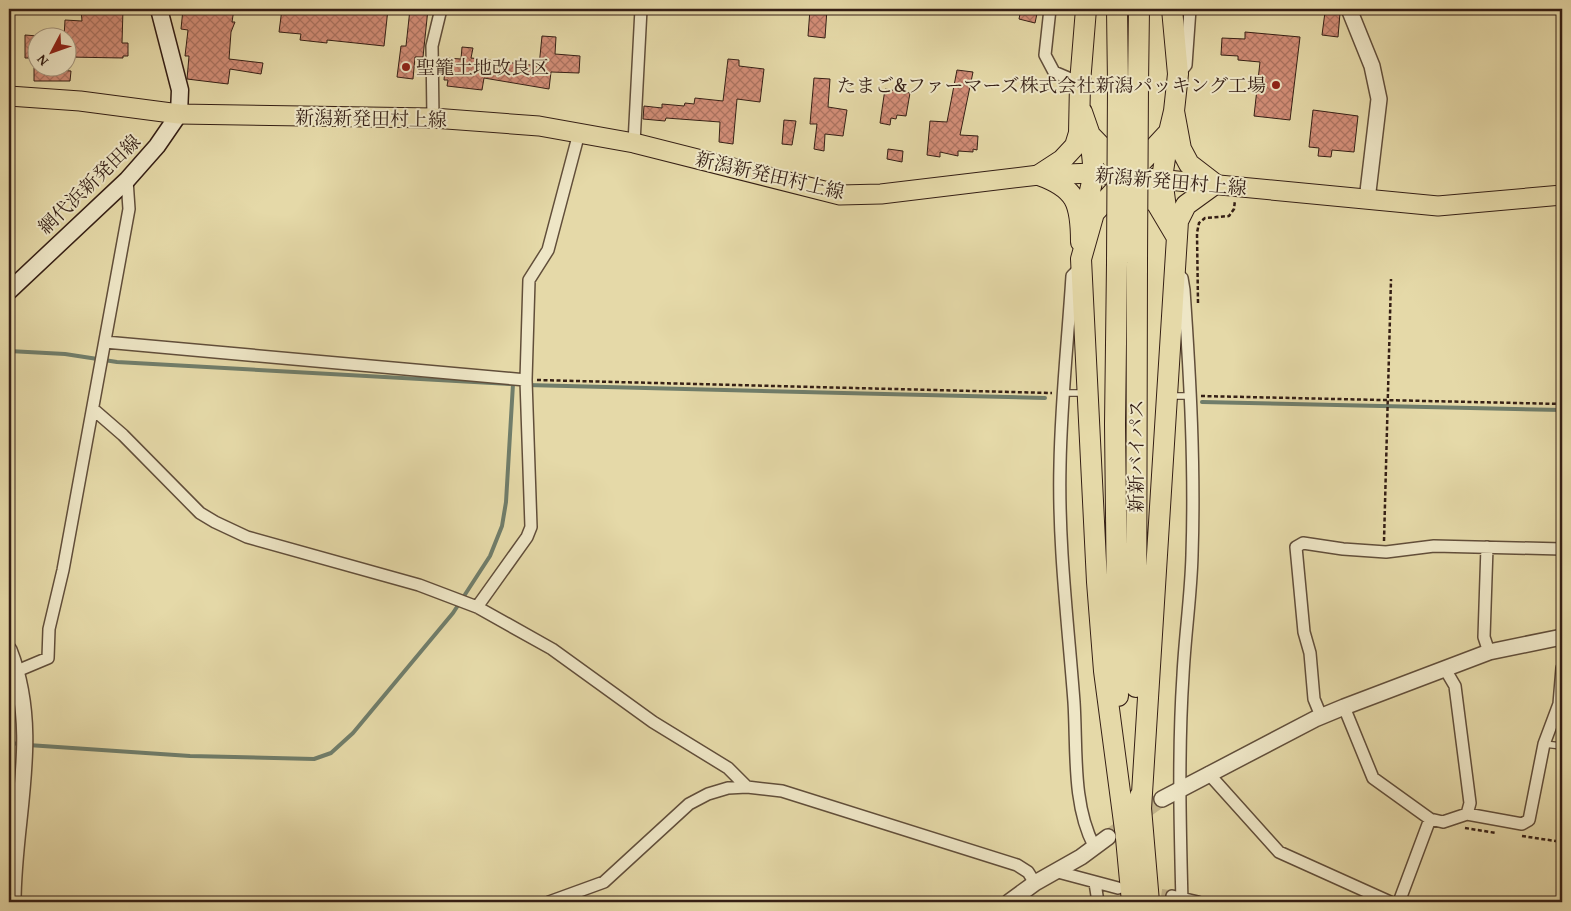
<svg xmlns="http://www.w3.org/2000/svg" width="1571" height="911" font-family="'Gentium Book Plus','Noto Serif JP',serif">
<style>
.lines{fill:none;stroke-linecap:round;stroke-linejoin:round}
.stream{stroke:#707d6a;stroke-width:4}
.building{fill:url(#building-cross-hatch);stroke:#351f15}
.minor-tunnel{stroke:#c2b48b;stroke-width:11;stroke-dasharray:11 5.5;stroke-linecap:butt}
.tertiary-tunnel{stroke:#c2b48b;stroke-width:15;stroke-dasharray:15 8;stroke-linecap:butt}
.service-casing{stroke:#614e3a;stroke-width:8}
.minor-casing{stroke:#614e3a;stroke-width:14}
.tertiary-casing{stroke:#614e3a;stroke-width:18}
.secondary-casing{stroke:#351f15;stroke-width:19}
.primary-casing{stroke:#351f15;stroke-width:21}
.trunk-casing{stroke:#351f15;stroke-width:22}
.path{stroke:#351f15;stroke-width:2.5;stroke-dasharray:4 2.5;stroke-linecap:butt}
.service{stroke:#eee6c6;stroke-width:5.5}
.minor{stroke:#eee6c6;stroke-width:11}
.tertiary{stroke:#eee6c6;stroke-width:15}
.secondary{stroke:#eee6c6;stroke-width:16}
.primary{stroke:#e5d9a8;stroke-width:19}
.trunk{stroke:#e5d9a8;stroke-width:20}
.trunk-bridge-casing{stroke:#351f15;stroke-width:22;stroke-linecap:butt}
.trunk-bridge{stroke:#e5d9a8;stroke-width:20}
.poi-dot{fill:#8f2418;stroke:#eee6c6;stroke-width:2}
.labels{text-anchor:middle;stroke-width:4;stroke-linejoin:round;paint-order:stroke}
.poi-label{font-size:19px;fill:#351f15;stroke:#eee6c6;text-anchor:start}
.street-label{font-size:19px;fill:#351f15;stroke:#eee6c6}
</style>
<defs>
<pattern id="building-cross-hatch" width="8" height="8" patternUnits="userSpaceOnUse" patternTransform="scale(1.25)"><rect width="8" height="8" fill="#d38e78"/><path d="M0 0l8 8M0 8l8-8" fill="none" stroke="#ac7361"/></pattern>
</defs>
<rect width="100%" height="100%" fill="#e5d9a8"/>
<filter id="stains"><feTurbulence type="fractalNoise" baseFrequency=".004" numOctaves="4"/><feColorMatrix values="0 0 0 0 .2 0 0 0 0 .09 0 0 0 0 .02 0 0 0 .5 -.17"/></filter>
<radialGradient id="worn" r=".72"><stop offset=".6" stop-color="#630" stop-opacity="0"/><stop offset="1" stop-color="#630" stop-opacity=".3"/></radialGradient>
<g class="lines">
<path class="stream" d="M9 351 65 354 117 362 512 384
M527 385 1045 398
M1202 402 1562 410
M9 743 21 744
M28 745 190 756 314 759 331 753 353 733 453 613 490 556 502 526 506 502 513 384"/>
</g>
<path class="building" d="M81 9H123L122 43H128V56H123V58L68 57V38H64L65 20 82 21Z
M183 9H234L232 22H235L231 32 229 59 263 63 261 74 230 69 228 84 187 79 189 56H185L188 30 181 29Z
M282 9H388L384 46 327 40V43L300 40 301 34 279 32Z
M410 9H428L423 57H415L413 79 397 77 401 46H406Z
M810 9H827L825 38 808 36Z
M1021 9H1038L1035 23 1019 19Z
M1325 12 1340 13 1338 37 1322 35Z
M1245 32 1300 37 1290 120 1254 116 1260 62 1238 60V56L1221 55 1222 38 1245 39Z
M25 35 38 36V58H25Z
M542 36 556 37 555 54 580 56 579 73 551 72 549 89 484 78 482 90 447 86 448 80H444L446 58 461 59 462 47 473 48 471 58 539 66Z
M728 59 739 60V66L764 69 760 102 737 99 733 144 719 142 720 122 666 118 665 121 643 119 644 106 662 108V104L684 106 685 103 694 104 695 98 723 101Z
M34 68 71 71 70 81H34Z
M957 70 973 72 960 135 978 136 977 150 973 149V152L958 151V156L940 152V157L927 155 930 121 947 122Z
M814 78 830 79 828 107 847 110 843 136 825 134 824 151 814 149 817 124H810Z
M885 89 910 93 906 116 897 115 896 119 891 118 890 125 880 123Z
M1313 110 1358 116 1354 152 1332 150 1331 157 1318 156 1319 148 1309 147Z
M784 120 796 121 792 145 782 144Z
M888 149 903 151 902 162 887 159Z"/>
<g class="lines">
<path class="minor-tunnel" d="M1145 892 1172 896"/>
<path class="tertiary-tunnel" d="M1108 837 1162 799"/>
<defs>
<path id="service" d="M1063 393H1079
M1174 396H1191
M1544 744 1562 746"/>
<path id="minor" d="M1050 9 1045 55 1054 72 1080 83
M1182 70 1186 65 1190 9
M433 118 432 46 441 9
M634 143 641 9
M1081 271 1076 272 1072 276C1068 339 1061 402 1060 465 1058 544 1068 623 1074 702 1077 749 1072 804 1094 846
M1178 275 1182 278 1184 290C1190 378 1195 466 1192 555 1191 595 1185 635 1183 675 1178 751 1180 826 1182 902
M105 342 526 380
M93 409 123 435 200 513 215 522 247 537 419 585 477 607 552 649 653 722 728 768 747 787
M1487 547 1484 637 1489 652
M477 607 527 537 531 527 526 380 529 280 548 250 579 133
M1445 669 1455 686 1470 803 1467 814
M17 671 48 658 49 629 63 570 129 209 127 180
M1344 707 1373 778 1430 819 1443 822 1467 814 1522 824 1529 820 1544 744 1559 704 1562 668
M1321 716 1314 699 1310 653 1304 632 1296 547 1303 543 1343 549 1386 552 1434 546 1562 549
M1208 773 1279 852 1390 902
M1058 872 1118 888
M1095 883 1098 902
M1172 896 1198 902
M549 902 604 882 689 804 708 794 728 788 747 787 782 791 1017 865 1028 872 1035 883
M1399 902 1430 819"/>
<path id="tertiary" d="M1349 9 1372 66 1379 99 1367 200
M9 650C42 733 13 817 13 902
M1162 799 1315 719 1344 707 1489 652 1562 637
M1009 902 1035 883 1081 857 1108 837"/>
<path id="secondary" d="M9 291 127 180 157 146 179 114 180 90 159 9"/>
<path id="primary" d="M9 96 80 101 179 114 433 118 539 126 634 143 840 195 881 194 1039 175 1094 173 1438 206 1562 195"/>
<path id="trunk" d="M1117 9 1118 84
M1138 84 1139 9
M1082 112 1090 135 1157 204 1176 236
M1039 175 1062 160 1075 146 1079 133 1080 83 1086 9
M1039 175C1076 188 1081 203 1081 242
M1167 216 1162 178 1169 132
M1083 222 1094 173 1090 135
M1117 263 1115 424 1118 696
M1136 687 1137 262
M1140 796 1149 902
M1141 809 1178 221 1186 205 1215 184 1189 164 1181 149 1174 111 1178 74 1172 9
M1124 817 1132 902
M1125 830 1104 671 1097 582 1081 259 1094 213 1169 132 1174 111"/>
</defs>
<use href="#service" class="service-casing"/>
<use href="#minor" class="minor-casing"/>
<use href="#tertiary" class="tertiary-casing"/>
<use href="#secondary" class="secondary-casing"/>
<use href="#primary" class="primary-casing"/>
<use href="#trunk" class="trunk-casing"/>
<path class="path" d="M1198 303 1197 233 1199 223 1205 218 1229 216 1234 209 1235 200
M537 380 1052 393
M1201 396 1562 404
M1384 541 1391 279
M1465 828 1496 833
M1522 836 1562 842"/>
<use href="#service" class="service"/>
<use href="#minor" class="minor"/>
<use href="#tertiary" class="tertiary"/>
<use href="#secondary" class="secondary"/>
<use href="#primary" class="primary"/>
<use href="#trunk" class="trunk"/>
<defs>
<path id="trunk-bridge" d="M1137 262 1138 84
M1117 263 1118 84"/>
</defs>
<use href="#trunk-bridge" class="trunk-bridge-casing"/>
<use href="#trunk-bridge" class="trunk-bridge"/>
</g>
<g class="poi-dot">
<circle cx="406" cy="67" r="5"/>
<circle cx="1276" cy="85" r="5"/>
</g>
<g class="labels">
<g class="poi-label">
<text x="416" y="74">聖籠土地改良区</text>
<text x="1266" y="92" text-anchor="end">たまご&amp;ファーマーズ株式会社新潟パッキング工場</text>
</g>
<g class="street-label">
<text transform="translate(371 118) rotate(1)" y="7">新潟新発田村上線</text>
<text transform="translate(770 175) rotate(13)" y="7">新潟新発田村上線</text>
<text transform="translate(1171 181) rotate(5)" y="7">新潟新発田村上線</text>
<text transform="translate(89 184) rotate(-44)" y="7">網代浜新発田線</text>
<text transform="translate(1136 456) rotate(-90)" y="7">新新バイパス</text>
</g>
</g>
<rect width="1571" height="911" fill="none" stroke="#e5d9a8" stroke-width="30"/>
<rect x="10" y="10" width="1551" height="891" fill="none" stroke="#351f15" stroke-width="2.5"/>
<rect x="15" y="15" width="1541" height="881" fill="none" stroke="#351f15"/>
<g transform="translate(52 52) rotate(229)"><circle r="24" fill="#eee6c6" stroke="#a4967f"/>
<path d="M0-4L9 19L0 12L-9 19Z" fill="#8f2418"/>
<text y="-8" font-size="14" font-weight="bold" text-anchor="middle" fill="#351f15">N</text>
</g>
<rect width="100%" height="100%" filter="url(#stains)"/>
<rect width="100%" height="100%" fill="url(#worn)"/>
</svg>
